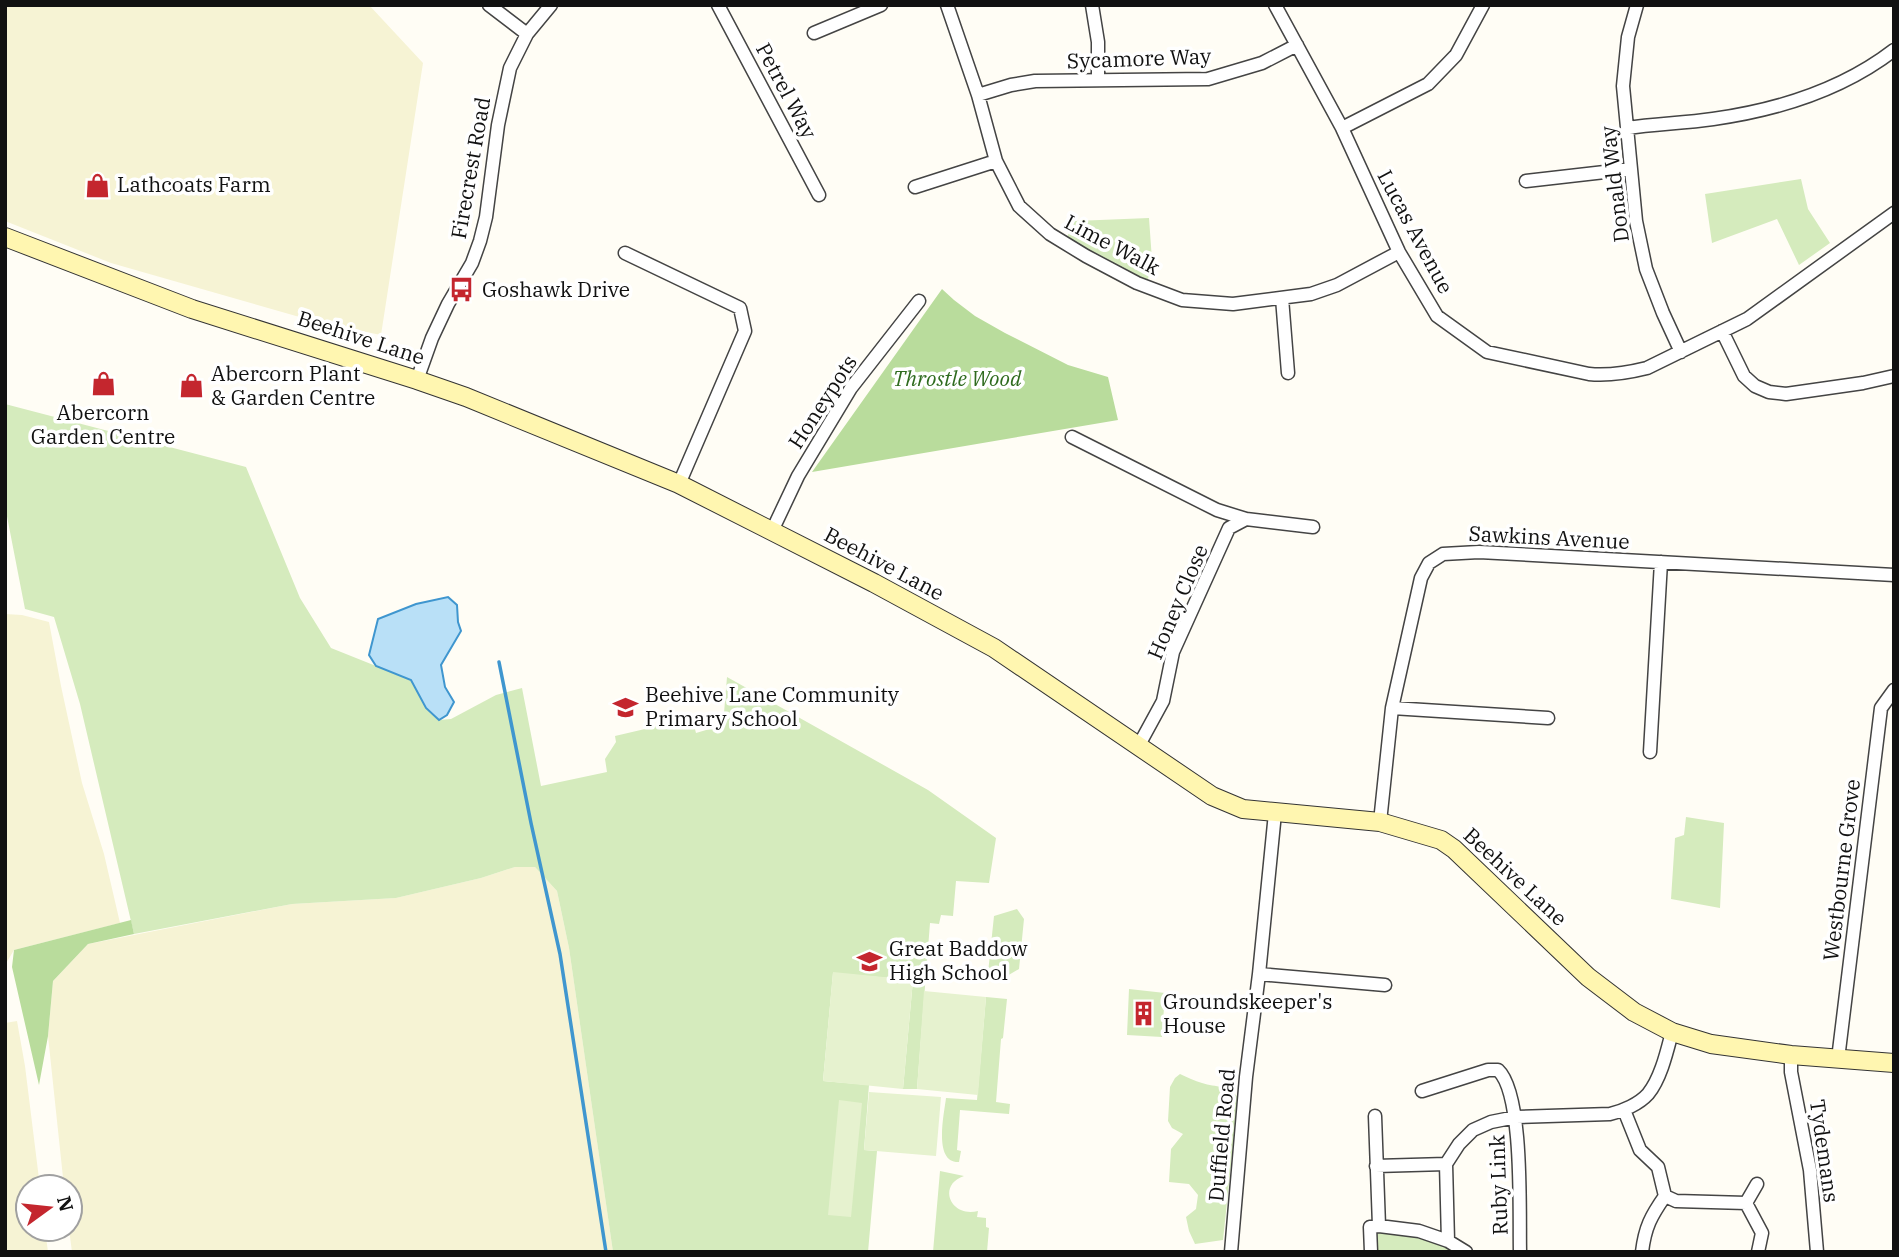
<svg xmlns="http://www.w3.org/2000/svg" width="1899" height="1257" font-family="'IBM Plex Serif',serif">
<style>
.farmland{fill:#f6f3d4}
.green{fill:#d5ebbd}
.forest{fill:#b9dc9c}
.pitch{fill:#e6f2cf}
.water{fill:#b9e0f7;stroke:#3f96cf;stroke-width:2}
.lines{fill:none;stroke-linecap:round;stroke-linejoin:round}
.stream{stroke:#3f96cf;stroke-width:3.5}
.street-casing{stroke:#444;stroke-width:15}
.secondary-casing{stroke:#333;stroke-width:20}
.street{stroke:#fff;stroke-width:12}
.secondary{stroke:#fff6b0;stroke-width:18}
.labels{text-anchor:middle;stroke-width:7;stroke-linejoin:round;paint-order:stroke}
.street-label{font-size:21px;fill:#111;stroke:#fff}
.poi-label{font-size:21px;fill:#111;stroke:#fff;text-anchor:start}
.park-label{font-size:21px;font-style:italic;fill:#2f6b1f;stroke:#fff}
</style>
<rect width="100%" height="100%" fill="#fffdf5"/>
<path class="farmland" d="M5 5H369L423 63 381 335 317 322 111 263 5 221Z
M5 614 22 615 49 622 61 686 82 783 104 854 120 923 14 950 5 965Z
M515 867H535L557 891 569 948 613 1252H72L69 1229 70 1187H64L48 1036 53 981 88 944 292 904 396 898 481 878Z
M17 1021 25 1066 40 1187H28V1229H45L48 1252H5V1023Z"/>
<path class="green" d="M1801 179 1808 209 1830 243 1799 265 1777 219 1712 243 1705 194Z
M1149 218 1152 260 1147 284 1066 239 1075 221Z
M5 404 246 467 300 598 331 648 411 680 426 708 439 720 451 719 496 695 522 688 541 786 607 772 605 759 616 742 615 736 692 718 696 733 723 725 727 677 928 790 996 838 989 883 956 881 953 916 941 915 939 924 930 923 917 1089H903L913 980 833 973 823 1081 869 1085 864 1150 877 1151 868 1252H613L569 948 557 891 535 867H515L481 878 396 898 292 904 134 934 80 704 54 617 25 609 5 506Z
M1686 817 1724 823 1720 908 1671 899 1675 838 1684 835Z
M1017 909 1024 919 1019 969 995 983 988 973 994 916Z
M1129 989 1165 993 1162 1037 1127 1035Z
M986 997 1007 999 1003 1038 1001 1039 996 1102 1010 1104 1009 1114 960 1110 957 1150 961 1151 959 1162C933 1163 944 1115 946 1098L977 1100Z
M1180 1074C1187 1077 1195 1081 1202 1083 1216 1088 1229 1084 1238 1098L1223 1240 1195 1244 1189 1231 1186 1217 1196 1209 1198 1195 1189 1184 1169 1182 1171 1149 1183 1134 1172 1128 1168 1121 1170 1087 1175 1078Z
M940 1171 964 1176C937 1185 950 1218 978 1211L977 1217 986 1218V1227L989 1228 987 1252H933Z
M1393 1230 1453 1247V1252H1376L1375 1236 1378 1231Z"/>
<path class="forest" d="M942 289 954 300 975 316 1005 333 1068 365 1108 377 1118 420 812 472Z
M131 920 134 934 88 944 53 981 48 1036 39 1085 12 967 14 950Z"/>
<path class="pitch" d="M833 972 913 980 903 1089 823 1081Z
M924 991 986 997 978 1095 917 1089Z
M869 1092 941 1097 936 1156 864 1150Z
M839 1100 862 1103 851 1217 828 1215Z"/>
<path class="water" d="M448 597 457 605 458 622 461 631 441 665 445 687 454 702 447 715 439 720 426 708 411 680 376 666 369 655 378 619 416 604Z"/>
<g class="lines">
<path class="stream" d="M499 662 531 823 560 954 606 1252"/>
<defs>
<path id="street" d="M489 5 527 34
M718 5 819 195
M947 5 978 95 996 161 1019 206 1050 234 1086 256 1137 283 1182 300 1233 304 1311 294 1337 285 1399 252
M1092 5 1098 42V80
M1275 5 1342 128 1399 252 1437 316 1487 352 1589 374C1609 376 1627 373 1647 368L1747 319 1894 213
M1637 5 1628 37 1623 86 1636 221 1646 269 1663 313 1681 352
M814 33 881 5
M978 95 1011 85 1035 81 1208 79 1262 63 1297 45
M1342 128 1428 84 1456 55 1483 5
M1627 128C1656 124 1685 123 1713 119 1777 110 1842 90 1894 50
M1526 181 1631 169
M915 187 996 161
M625 253 740 308 745 331 679 484
M1282 298 1288 373
M1722 331 1744 376 1755 386 1769 392 1786 394 1863 383 1894 376
M417 380 432 338 448 304 472 263 480 241 486 217 498 125 510 68 527 34 551 5
M1072 437 1217 510 1246 519
M772 531 798 476 851 388 919 301
M1392 708 1548 718
M1139 745 1163 701 1173 652 1229 528 1246 519 1313 527
M1650 752 1661 562
M1380 822 1392 708 1421 578 1429 563 1443 554 1479 552 1894 575
M1259 974 1385 985
M1791 1055V1072L1810 1170 1817 1252
M1838 1059 1881 708 1894 690
M1422 1091 1488 1070H1498C1524 1094 1519 1214 1520 1252
M1624 1110 1640 1150 1658 1167 1665 1196 1676 1201 1746 1203 1762 1233 1758 1252
M1375 1116 1379 1226 1419 1231 1448 1241
M1376 1166 1446 1164
M1746 1203 1757 1184
M1231 1252 1246 1077 1259 974 1275 813
M1371 1252 1370 1227 1379 1226
M1466 1252 1448 1241 1446 1164 1459 1144 1473 1130 1491 1122 1516 1117 1610 1114C1623 1111 1639 1104 1648 1094 1661 1078 1667 1051 1672 1032
M1642 1252C1645 1227 1651 1216 1665 1196"/>
<path id="secondary" d="M5 237 192 309 417 380 466 397 679 484 874 583 994 648 1212 796 1243 809 1380 822 1441 840 1454 849 1588 977 1634 1012 1672 1032 1711 1044 1791 1055 1894 1063"/>
</defs>
<use href="#street" class="street-casing"/>
<use href="#secondary" class="secondary-casing"/>
<use href="#street" class="street"/>
<use href="#secondary" class="secondary"/>
</g>
<defs>
<symbol id="shop-bare" viewBox="-9 -9 18 18"><path d="M-5-2.5h2.3a2.7 3.5 0 0 1 5.4 0H5L5.5 6h-11ZM-1.5-2.5h3a1.5 2.3 0 0 0-3 0Z" fill="#c4262e" stroke="#fff" stroke-width="2.5" paint-order="stroke"/></symbol>
<symbol id="bus-bare" viewBox="-9 -9 18 18"><path d="M-5-6H5V4H4V6H2V4H-2V6H-4V4H-5ZM-3.5-4V0h7V-4ZM-3.5 1.2v1.5H-2V1.2ZM2 1.2v1.5H3.5V1.2Z" fill="#c4262e" stroke="#fff" stroke-width="2.5" paint-order="stroke"/></symbol>
<symbol id="school-bare" viewBox="-9 -9 18 18"><path d="M0-5L7-2L0 1L-7-2ZM-4 1L0 2.5L4 1V4Q0 6-4 4Z" fill="#c4262e" stroke="#fff" stroke-width="2.5" paint-order="stroke"/></symbol>
<symbol id="building-bare" viewBox="-9 -9 18 18"><path d="M-4-6H4V6H1V3H-1V6H-4ZM-2.5-4.3h1.7v1.8h-1.7ZM.8-4.3h1.7v1.8H.8ZM-2.5-1h1.7V.8h-1.7ZM.8-1h1.7V.8H.8Z" fill="#c4262e" stroke="#fff" stroke-width="2.5" paint-order="stroke"/></symbol>
</defs>
<g fill-rule="evenodd">
<use href="#shop-bare" x="80" y="168" width="35" height="35"/>
<use href="#bus-bare" x="444" y="272" width="35" height="35"/>
<use href="#shop-bare" x="86" y="366" width="35" height="35"/>
<use href="#shop-bare" x="174" y="368" width="35" height="35"/>
<use href="#school-bare" x="608" y="690" width="35" height="35"/>
<use href="#school-bare" x="852" y="944" width="35" height="35"/>
<use href="#building-bare" x="1126" y="996" width="35" height="35"/>
</g>
<g class="labels">
<g class="street-label">
<text transform="translate(1139 59) rotate(-2)" y="7">Sycamore Way</text>
<text transform="translate(786 91) rotate(62)" y="7">Petrel Way</text>
<text transform="translate(471 168) rotate(-80)" y="7">Firecrest Road</text>
<text transform="translate(1615 184) rotate(-97)" y="7">Donald Way</text>
<text transform="translate(1415 232) rotate(62)" y="7">Lucas Avenue</text>
<text transform="translate(1112 245) rotate(28)" y="7">Lime Walk</text>
<text transform="translate(361 338) rotate(18)" y="7">Beehive Lane</text>
<text transform="translate(823 402) rotate(-57)" y="7">Honeypots</text>
<text transform="translate(1549 538) rotate(3)" y="7">Sawkins Avenue</text>
<text transform="translate(884 564) rotate(28)" y="7">Beehive Lane</text>
<text transform="translate(1178 602) rotate(-67)" y="7">Honey Close</text>
<text transform="translate(1842 870) rotate(-83)" y="7">Westbourne Grove</text>
<text transform="translate(1515 877) rotate(43)" y="7">Beehive Lane</text>
<text transform="translate(1222 1135) rotate(-85)" y="7">Duffield Road</text>
<text transform="translate(1824 1151) rotate(82)" y="7">Tydemans</text>
<text transform="translate(1499 1185) rotate(-92)" y="7">Ruby Link</text>
</g>
<g class="poi-label">
<text x="117" y="192">Lathcoats Farm</text>
<text x="482" y="297">Goshawk Drive</text>
<text x="211" y="381">Abercorn Plant<tspan x="211" dy="24">&amp; Garden Centre</tspan></text>
<text x="103" y="420" text-anchor="middle">Abercorn<tspan x="103" dy="24">Garden Centre</tspan></text>
<text x="645" y="702">Beehive Lane Community<tspan x="645" dy="24">Primary School</tspan></text>
<text x="889" y="956">Great Baddow<tspan x="889" dy="24">High School</tspan></text>
<text x="1163" y="1009">Groundskeeper's<tspan x="1163" dy="24">House</tspan></text>
</g>
<g class="park-label">
<text x="957" y="386">Throstle Wood</text>
</g>
</g>
<rect width="1899" height="1257" fill="none" stroke="#111111" stroke-width="14"/>
<g transform="translate(49 1208) rotate(75)"><circle r="33" fill="#ffffff" stroke="#a0a0a0" stroke-width="2"/>
<path d="M0-5L12 26L0 18L-12 26Z" fill="#c4262e"/>
<text y="-10" font-size="19" font-weight="bold" text-anchor="middle" fill="#111111">N</text>
</g>
</svg>
